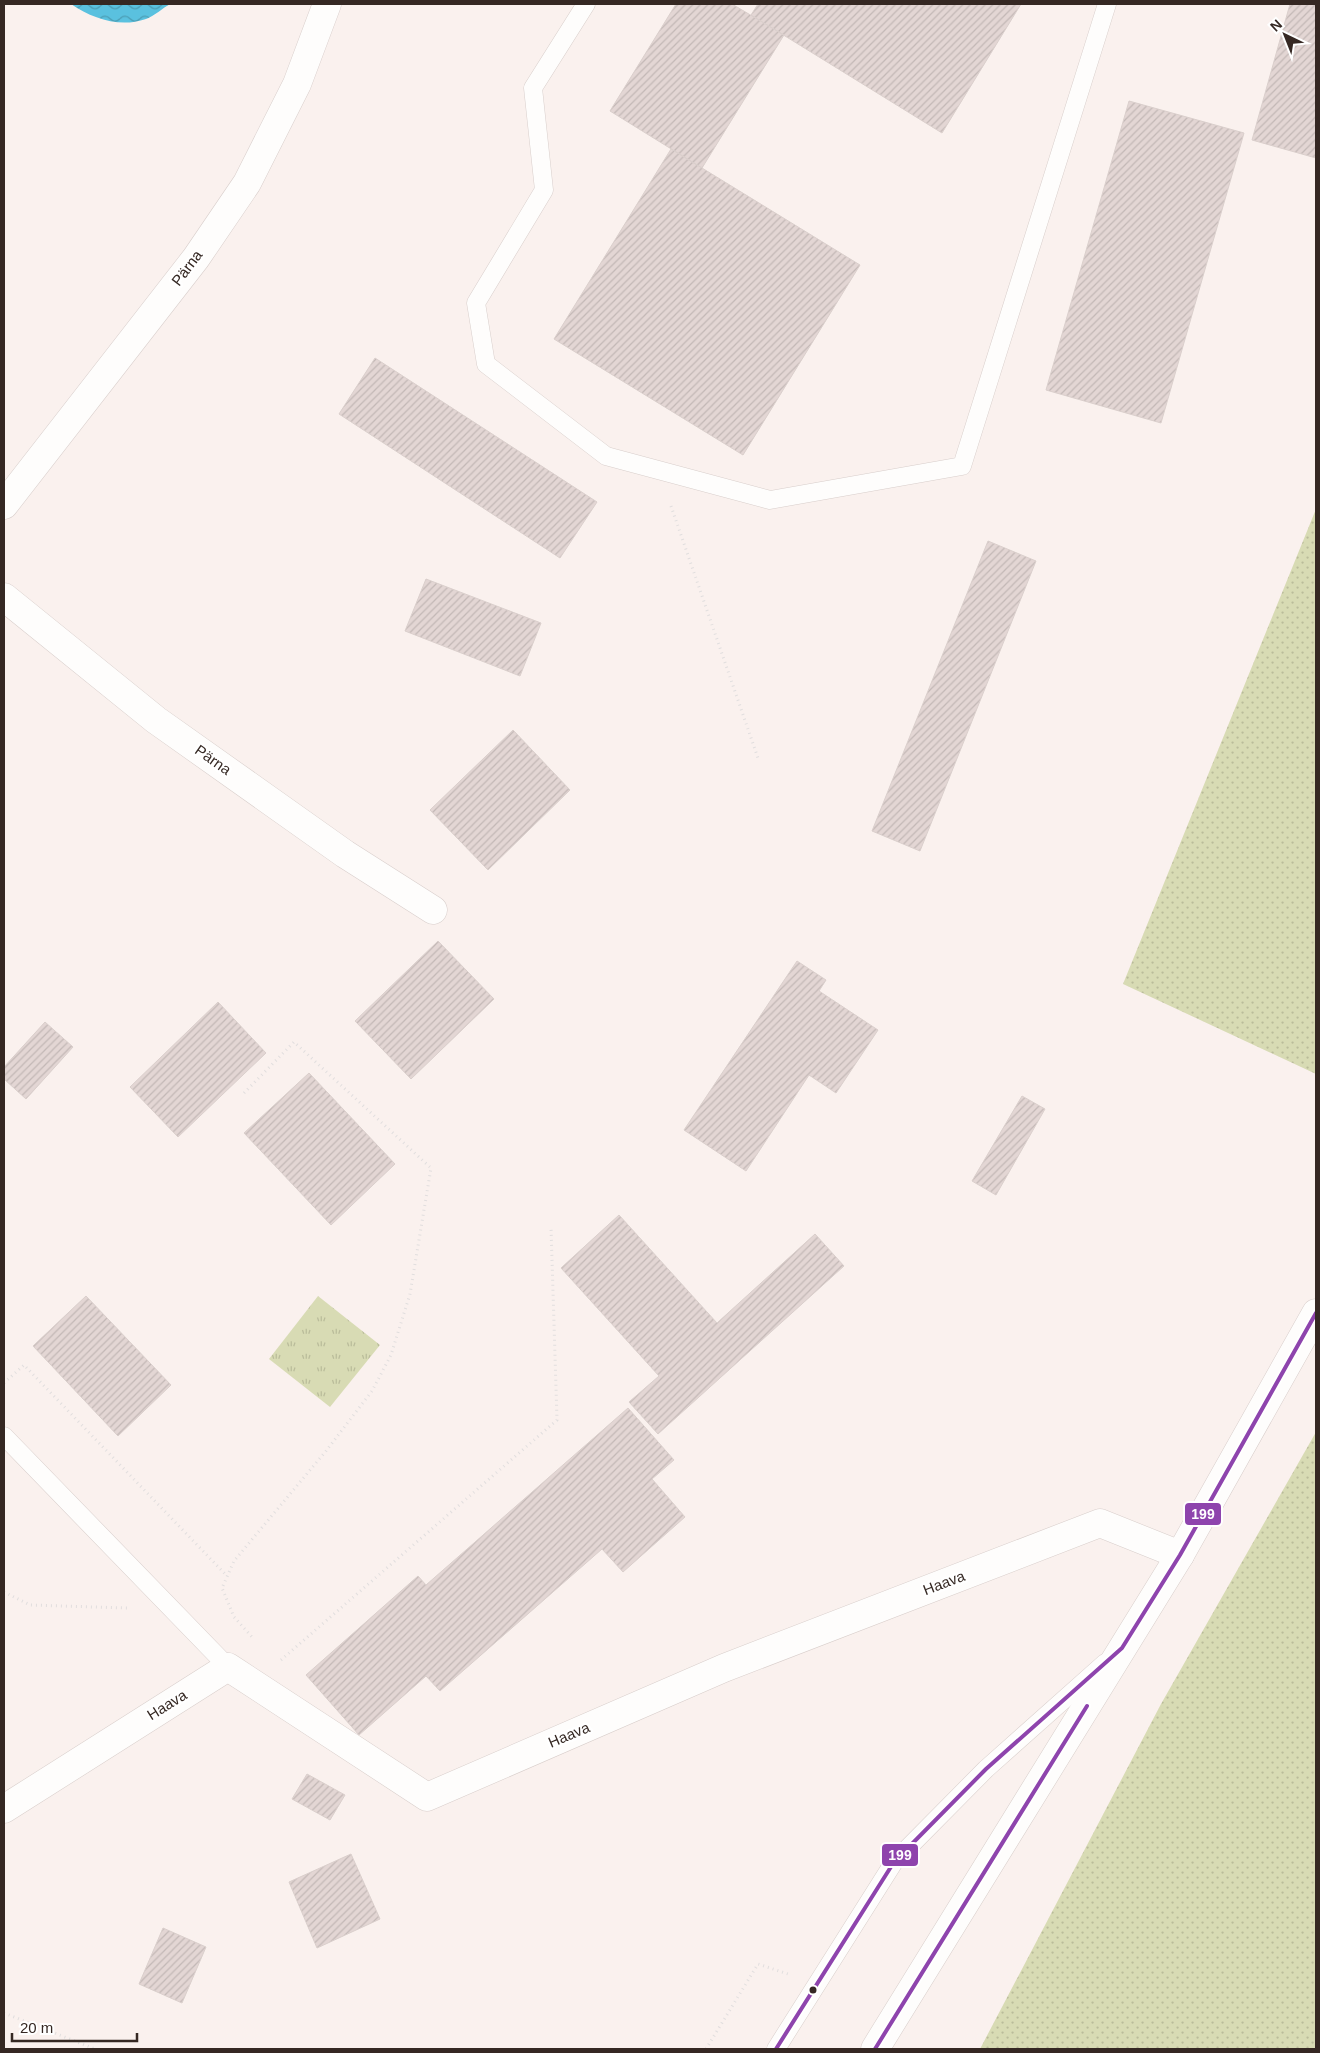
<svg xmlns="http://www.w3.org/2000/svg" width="1320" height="2053" font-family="Helvetica,sans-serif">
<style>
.grass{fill:url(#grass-dots)}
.park{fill:url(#park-tufts)}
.water{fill:url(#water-waves)}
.building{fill:url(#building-hatch);stroke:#dacfcc}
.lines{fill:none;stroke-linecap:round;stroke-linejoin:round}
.lane-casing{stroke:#d8cecb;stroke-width:19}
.street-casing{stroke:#d8cecb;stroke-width:29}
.highway-casing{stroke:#d8cecb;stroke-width:29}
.path{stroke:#e1dede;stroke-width:3;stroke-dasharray:1 4;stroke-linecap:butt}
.lane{stroke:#fefdfc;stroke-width:18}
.street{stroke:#fefdfc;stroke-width:28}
.highway{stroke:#fefdfc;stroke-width:28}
.bus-1-casing{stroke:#fff;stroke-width:8}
.bus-1{stroke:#8e44ad;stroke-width:4}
.bus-dot{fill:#352823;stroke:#fff;stroke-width:2}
.labels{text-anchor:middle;stroke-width:5;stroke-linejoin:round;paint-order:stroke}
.street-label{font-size:15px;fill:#352823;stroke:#fff}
.line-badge{stroke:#fff;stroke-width:2}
.badge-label{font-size:14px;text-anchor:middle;font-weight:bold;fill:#fff}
</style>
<defs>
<pattern id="grass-dots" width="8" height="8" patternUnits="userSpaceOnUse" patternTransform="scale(1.25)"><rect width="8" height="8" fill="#d8dbb4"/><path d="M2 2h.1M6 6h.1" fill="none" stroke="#babc9a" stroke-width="1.8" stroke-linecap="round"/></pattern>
<pattern id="park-tufts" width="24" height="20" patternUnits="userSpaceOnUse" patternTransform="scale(1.25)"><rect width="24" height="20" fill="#d8dbb4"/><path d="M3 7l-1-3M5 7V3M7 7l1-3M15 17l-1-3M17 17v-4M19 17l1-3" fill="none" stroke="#babc9a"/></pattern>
<pattern id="water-waves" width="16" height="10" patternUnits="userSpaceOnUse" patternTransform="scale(1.25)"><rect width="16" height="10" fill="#5ac1df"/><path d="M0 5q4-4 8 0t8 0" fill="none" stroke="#4b9db4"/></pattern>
<pattern id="building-hatch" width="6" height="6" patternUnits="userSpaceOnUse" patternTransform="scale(1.25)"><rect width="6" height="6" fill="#e3d6d4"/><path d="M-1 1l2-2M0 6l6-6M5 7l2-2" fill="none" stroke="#c3b8b6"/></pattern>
</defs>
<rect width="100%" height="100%" fill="#faf1ee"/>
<path class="grass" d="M1316 509V1074L1123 984Z
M1316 1432V2049H980L1161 1704Z"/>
<path class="park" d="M318 1296 380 1345 330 1407 269 1359Z"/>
<path class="water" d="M71 4H170C163 8 154 16 146 19 120 28 93 19 71 4Z"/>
<path class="building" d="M676 4H732L784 35 702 168 610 111Z
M758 4H1021L942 133 751 15Z
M1290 4H1316V158L1252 140Z
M1129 101 1244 133 1161 423 1046 390Z
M671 149 860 265 743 455 554 339Z
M375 358 597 502 560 558 339 414Z
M988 541 1036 561 920 851 872 831Z
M426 579 541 623 520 676 405 631Z
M513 730 570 790 488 870 430 810Z
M438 941 494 999 411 1079 355 1021Z
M797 961 826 980 819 991 878 1030 836 1093 809 1075 746 1171 684 1130Z
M218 1002 266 1053 178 1137 130 1087Z
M45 1022 73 1047 26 1099 4 1079V1067Z
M309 1073 395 1164 331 1225 244 1133Z
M1022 1096 1045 1109 996 1195 972 1181Z
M619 1215 717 1323 815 1234 844 1266 658 1434 629 1402 659 1376 561 1268Z
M86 1296 171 1385 118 1436 33 1346Z
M628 1408 674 1460 652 1479 685 1517 623 1572 602 1549 440 1691 426 1676 359 1735 306 1675 418 1576 426 1585Z
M307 1774 345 1795 330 1820 292 1799Z
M351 1854 380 1919 317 1948 289 1882Z
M163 1928 206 1947 182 2003 139 1984Z"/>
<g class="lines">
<defs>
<path id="lane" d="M586 4 533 88 544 190 476 303 486 364 606 456 770 500 962 466 1107 4
M4 1436 228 1667
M776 2049 894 1862 986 1769 1105 1663"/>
<path id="street" d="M4 505 196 258 247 183 297 84 327 4
M4 597 156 720 345 854 433 910
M4 1809 228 1667 427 1797 724 1668 1100 1523 1180 1555"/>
<path id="highway" d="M875 2049 1180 1555 1316 1313"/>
</defs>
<use href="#lane" class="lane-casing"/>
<use href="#street" class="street-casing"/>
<use href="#highway" class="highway-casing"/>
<path class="path" d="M671 506 759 761
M244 1093 294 1042 431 1168 410 1294 391 1355 372 1391 326 1451 234 1561 222 1588 234 1617 253 1638
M4 1383 24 1365 227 1576
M4 1592 30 1605 127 1608
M281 1660 557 1420 551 1227
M4 2013 95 2049
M706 2049 758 1964 788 1974"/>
<use href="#lane" class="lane"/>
<use href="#street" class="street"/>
<use href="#highway" class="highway"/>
<defs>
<path id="bus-1" d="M776 2049 894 1862 986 1769 1122 1648 1180 1555 1316 1313
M875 2049 1087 1706"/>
</defs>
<use href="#bus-1" class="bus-1-casing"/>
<use href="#bus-1" class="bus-1"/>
</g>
<circle class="bus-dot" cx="813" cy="1990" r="4.5"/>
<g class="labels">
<g class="street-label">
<text transform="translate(187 268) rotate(-53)" y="5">Pärna</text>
<text transform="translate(213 760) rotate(35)" y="5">Pärna</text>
<text transform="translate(944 1583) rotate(-21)" y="5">Haava</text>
<text transform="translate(167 1705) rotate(-32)" y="5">Haava</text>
<text transform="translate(569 1735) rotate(-23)" y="5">Haava</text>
</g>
</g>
<g class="line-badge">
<rect x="1184" y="1502" width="38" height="24" rx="5" fill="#8e44ad"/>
<rect x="881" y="1843" width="38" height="24" rx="5" fill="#8e44ad"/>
</g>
<g class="badge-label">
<text x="1203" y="1519">199</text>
<text x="900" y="1860">199</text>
</g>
<rect width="1320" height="2053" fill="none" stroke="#352823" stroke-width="10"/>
<g transform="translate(1285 35) rotate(317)" stroke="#ffffff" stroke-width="4" paint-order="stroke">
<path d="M0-4L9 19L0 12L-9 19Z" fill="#352823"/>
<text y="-8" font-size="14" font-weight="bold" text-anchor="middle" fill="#352823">N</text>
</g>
<path d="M12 2033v8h125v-8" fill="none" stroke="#352823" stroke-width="2.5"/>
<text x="20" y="2033" font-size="15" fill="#352823" stroke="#ffffff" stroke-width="4" paint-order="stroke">20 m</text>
</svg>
